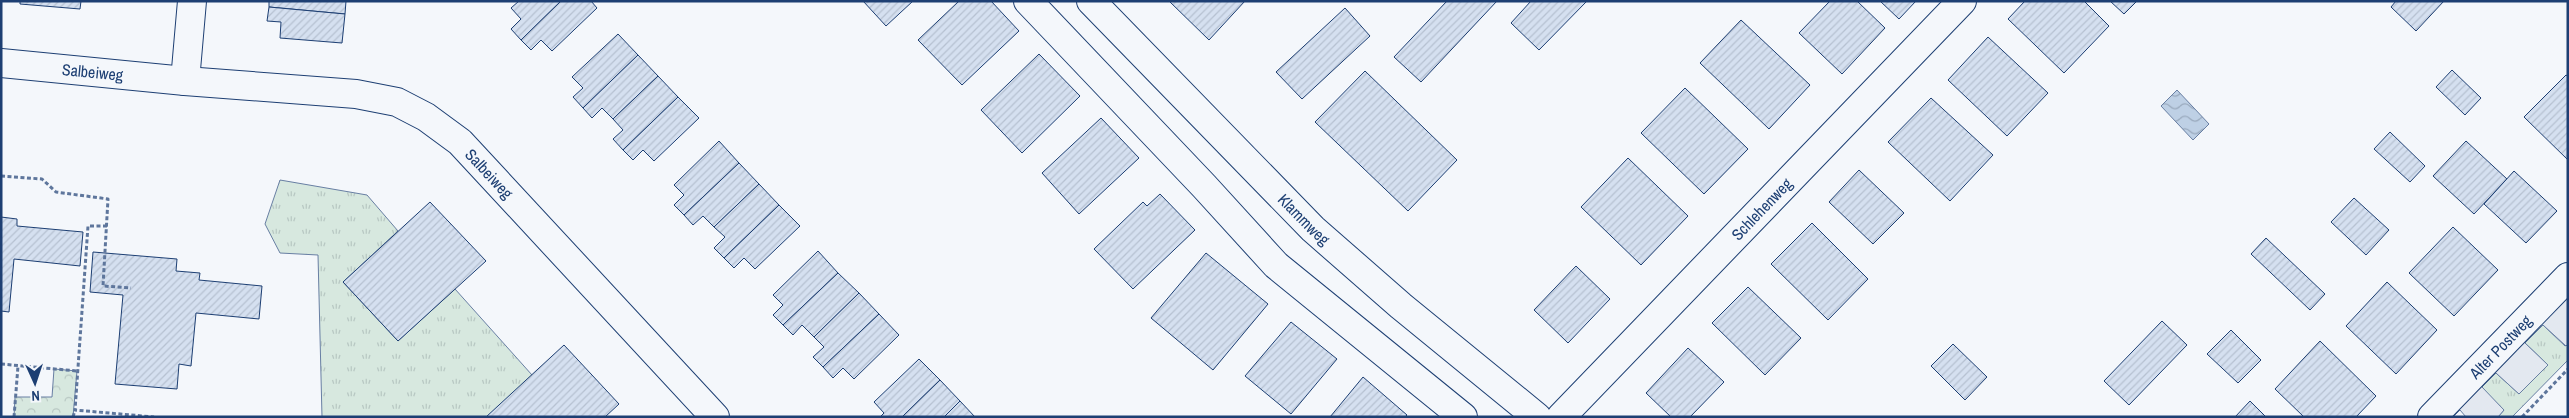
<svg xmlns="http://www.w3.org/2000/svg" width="2569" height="418" font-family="'Archivo Narrow',sans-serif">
	<defs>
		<pattern id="grass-tufts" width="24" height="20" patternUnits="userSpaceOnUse" patternTransform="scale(1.25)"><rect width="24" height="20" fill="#d7e8df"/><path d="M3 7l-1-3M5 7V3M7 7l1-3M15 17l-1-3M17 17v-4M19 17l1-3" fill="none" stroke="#b8c8c3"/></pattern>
		<pattern id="park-crowns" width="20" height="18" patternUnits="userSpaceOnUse" patternTransform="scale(1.25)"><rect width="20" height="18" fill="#d7e8df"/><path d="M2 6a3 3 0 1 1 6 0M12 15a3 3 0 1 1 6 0" fill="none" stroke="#b8c8c3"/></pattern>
		<pattern id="water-waves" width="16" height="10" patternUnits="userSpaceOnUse" patternTransform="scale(1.25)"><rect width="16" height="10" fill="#bed0e5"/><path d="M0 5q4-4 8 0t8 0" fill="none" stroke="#9aaabe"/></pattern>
		<pattern id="building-hatch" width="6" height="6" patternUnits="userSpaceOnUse" patternTransform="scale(1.25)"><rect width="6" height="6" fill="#d5e0f0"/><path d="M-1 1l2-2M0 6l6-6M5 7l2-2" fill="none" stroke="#b6c1d1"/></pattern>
	</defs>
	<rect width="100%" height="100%" fill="#f4f7fb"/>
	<g fill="url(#grass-tufts)" stroke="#687fa3">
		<path d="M 280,180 L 367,195 L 398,231 L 343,282 L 398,341 L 455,289 L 532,375 L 489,417 L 322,417 L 318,255 L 280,253 L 265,224 Z"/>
		<path d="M 2543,325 L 2565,346 L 2568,344 L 2568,360 L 2512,417 L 2498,417 L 2504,410 L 2481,388 L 2496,373 L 2519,394 L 2548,365 L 2525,343 Z"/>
	</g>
	<path fill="url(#park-crowns)" stroke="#687fa3" d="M 54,369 L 77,371 L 73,417 L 14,417 L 15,397 L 52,397 Z"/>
	<path fill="#e3e8f0" stroke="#687fa3" d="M 2568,277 L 2568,344 L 2566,346 L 2543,325 L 2525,343 L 2548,365 L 2519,394 L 2496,373 L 2482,387 L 2504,410 L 2498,417 L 2466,417 L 2460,410 L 2453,417 L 2432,417 Z"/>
	<path fill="url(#water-waves)" stroke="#687fa3" d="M 2177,90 L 2209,124 L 2193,140 L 2161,106 Z"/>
	<g fill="url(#building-hatch)" stroke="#1d3f73">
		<path d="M 20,1 L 81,1 L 80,9 L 20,4 Z"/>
		<path d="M 269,1 L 346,1 L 345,14 L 269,7 Z"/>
		<path d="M 519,1 L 561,1 L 521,40 L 511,29 L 521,19 L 511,8 Z"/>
		<path d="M 561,1 L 591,1 L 597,8 L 552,51 L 541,40 L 531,50 L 521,40 Z"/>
		<path d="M 863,1 L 913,1 L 886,26 Z"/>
		<path d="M 959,1 L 991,1 L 1019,31 L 962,85 L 918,40 Z"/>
		<path d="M 1169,1 L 1245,1 L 1209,40 Z"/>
		<path d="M 1447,1 L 1497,1 L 1421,82 L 1394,57 Z"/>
		<path d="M 1531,1 L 1587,1 L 1539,50 L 1511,23 Z"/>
		<path d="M 1830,1 L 1857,1 L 1885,28 L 1842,74 L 1799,33 Z"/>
		<path d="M 1880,1 L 1916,1 L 1899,19 Z"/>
		<path d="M 2025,1 L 2084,1 L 2109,26 L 2064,73 L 2008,19 Z"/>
		<path d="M 2110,1 L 2137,1 L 2124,14 Z"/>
		<path d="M 2396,1 L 2444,1 L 2416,31 L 2391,7 Z"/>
		<path d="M 269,7 L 345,14 L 342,43 L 280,38 L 281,22 L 267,21 Z"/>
		<path d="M 1345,8 L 1370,36 L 1302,99 L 1276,72 Z"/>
		<path d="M 1741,20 L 1810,85 L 1769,129 L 1700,63 Z"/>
		<path d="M 618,34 L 638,55 L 583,108 L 573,97 L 583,88 L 572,77 Z"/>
		<path d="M 1988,37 L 2048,93 L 2007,136 L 1948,80 Z"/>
		<path d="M 1039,54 L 1080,96 L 1022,153 L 981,110 Z"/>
		<path d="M 638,55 L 658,76 L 613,119 L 602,108 L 592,118 L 583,108 Z"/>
		<path d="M 2452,70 L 2481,98 L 2465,115 L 2436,87 Z"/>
		<path d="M 1365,71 L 1457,160 L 1408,211 L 1315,122 Z"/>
		<path d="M 2566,75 L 2568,76 L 2568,160 L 2524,117 Z"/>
		<path d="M 658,76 L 678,97 L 623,150 L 613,139 L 623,130 L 613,119 Z"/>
		<path d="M 1685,88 L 1748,149 L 1704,194 L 1641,133 Z"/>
		<path d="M 678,97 L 699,118 L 654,161 L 643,150 L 633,160 L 623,150 Z"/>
		<path d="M 1931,98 L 1993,155 L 1950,201 L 1888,142 Z"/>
		<path d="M 1101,118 L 1139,158 L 1079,214 L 1042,173 Z"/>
		<path d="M 2390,132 L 2425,166 L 2410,182 L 2374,149 Z"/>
		<path d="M 719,141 L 739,163 L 684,215 L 674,205 L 684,195 L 674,185 Z"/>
		<path d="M 2466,141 L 2507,179 L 2474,214 L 2433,176 Z"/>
		<path d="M 1628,158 L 1688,216 L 1641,265 L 1581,207 Z"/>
		<path d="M 739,163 L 759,184 L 714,227 L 703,216 L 693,225 L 684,215 Z"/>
		<path d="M 1859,170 L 1904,213 L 1873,244 L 1829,202 Z"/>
		<path d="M 2514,171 L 2557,211 L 2526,243 L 2484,204 Z"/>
		<path d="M 759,184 L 779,205 L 724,258 L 714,248 L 725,237 L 714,227 Z"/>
		<path d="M 1160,194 L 1195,230 L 1133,289 L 1094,249 L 1143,202 L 1147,206 Z"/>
		<path d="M 2354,198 L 2389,230 L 2366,255 L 2331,222 Z"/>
		<path d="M 430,202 L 486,261 L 398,341 L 343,282 Z"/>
		<path d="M 779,205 L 800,226 L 755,269 L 744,258 L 734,268 L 724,258 Z"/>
		<path d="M 1,217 L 17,219 L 17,226 L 83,232 L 80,266 L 14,259 L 9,312 L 1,311 Z"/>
		<path d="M 1812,223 L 1868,279 L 1828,320 L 1771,264 Z"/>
		<path d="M 2453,227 L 2498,270 L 2454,316 L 2409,273 Z"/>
		<path d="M 2266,238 L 2325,294 L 2310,310 L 2251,254 Z"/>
		<path d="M 818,251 L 838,273 L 783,325 L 773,315 L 783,305 L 773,295 Z"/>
		<path d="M 93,252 L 177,259 L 176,271 L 200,273 L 199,280 L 262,286 L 259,319 L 196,313 L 191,366 L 179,364 L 177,389 L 115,384 L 123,295 L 90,292 Z"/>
		<path d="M 1206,253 L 1268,304 L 1213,370 L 1151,318 Z"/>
		<path d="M 1576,266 L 1610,299 L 1568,343 L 1534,310 Z"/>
		<path d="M 838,273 L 859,293 L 814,337 L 802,325 L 793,335 L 783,325 Z"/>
		<path d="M 2387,282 L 2437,330 L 2396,374 L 2346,326 Z"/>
		<path d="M 1748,287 L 1801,338 L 1765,375 L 1712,323 Z"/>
		<path d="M 859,293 L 879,314 L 823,367 L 813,357 L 824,347 L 814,337 Z"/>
		<path d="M 879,314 L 899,335 L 854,379 L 843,368 L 833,378 L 823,367 Z"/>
		<path d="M 2162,321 L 2187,345 L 2129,405 L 2104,381 Z"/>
		<path d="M 1291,322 L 1337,359 L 1291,414 L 1245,376 Z"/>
		<path d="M 2231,330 L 2261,360 L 2238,383 L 2207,354 Z"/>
		<path d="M 2320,341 L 2376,396 L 2356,417 L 2304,417 L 2275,389 Z"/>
		<path d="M 1953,344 L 1987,377 L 1965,400 L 1931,366 Z"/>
		<path d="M 564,345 L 619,404 L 605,417 L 486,417 Z"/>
		<path d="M 1688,348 L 1724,382 L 1690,417 L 1671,417 L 1646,393 Z"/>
		<path d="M 919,359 L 940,380 L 902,417 L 880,417 L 884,413 L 874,402 Z"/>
		<path d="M 1363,377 L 1407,415 L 1405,417 L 1330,417 Z"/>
		<path d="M 940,380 L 960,401 L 944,417 L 902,417 Z"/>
		<path d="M 960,401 L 975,417 L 944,417 Z"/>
		<path d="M 2250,401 L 2266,417 L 2235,417 Z"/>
	</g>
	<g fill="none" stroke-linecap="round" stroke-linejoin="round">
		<g stroke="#1d3f73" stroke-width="30">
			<g id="minor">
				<path d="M 1028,1 L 1204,186 L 1276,265 L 1463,417"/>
				<path id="s1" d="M 1,63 L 185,81 L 356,94 L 397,102 L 426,117 L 460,142 L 715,417"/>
				<path d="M 185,81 L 192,1"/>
				<path id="s2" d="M 1561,417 L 1962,1"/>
			</g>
		</g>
		<g stroke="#1d3f73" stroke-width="30">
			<g id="major">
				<path id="s3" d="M 1091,1 L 1313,229 L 1401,306 L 1537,417"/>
				<path id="s4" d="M 2432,417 L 2568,277"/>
			</g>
		</g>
		<g stroke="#5e769c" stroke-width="3" stroke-dasharray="4 2.5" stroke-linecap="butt">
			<path d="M 1,176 L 42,179 L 56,192 L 108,199 L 103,286 L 131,288"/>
			<path d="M 107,226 L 88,226 L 75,410 L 154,417"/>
			<path d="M 1,364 L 77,371"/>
			<path d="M 14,417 L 18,366"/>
			<path d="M 73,417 L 75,410"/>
			<path d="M 2522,417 L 2568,369"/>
		</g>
		<use href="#minor" stroke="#f4f7fb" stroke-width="28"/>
		<use href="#major" stroke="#f4f7fb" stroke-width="28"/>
	</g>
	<g text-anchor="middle" stroke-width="4" stroke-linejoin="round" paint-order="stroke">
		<g font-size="16" fill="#1d3f73" stroke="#f4f7fb">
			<text dy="6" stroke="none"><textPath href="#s1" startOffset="92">Salbeiweg</textPath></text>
			<text dy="6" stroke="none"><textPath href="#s1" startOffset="516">Salbeiweg</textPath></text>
			<text dy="6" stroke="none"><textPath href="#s2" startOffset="289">Schlehenweg</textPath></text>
			<text dy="6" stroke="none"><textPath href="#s3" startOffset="305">Klammweg</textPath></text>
			<text dy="6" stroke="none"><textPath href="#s4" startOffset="98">Alter Postweg</textPath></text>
		</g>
	</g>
	<rect width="2569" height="418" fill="none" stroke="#1d3f73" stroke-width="5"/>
	<g transform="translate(35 383) rotate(177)" stroke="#f4f7fb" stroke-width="4" paint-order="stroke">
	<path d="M0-4L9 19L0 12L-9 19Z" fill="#1d3f73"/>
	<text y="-8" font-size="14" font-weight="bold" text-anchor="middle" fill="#1d3f73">N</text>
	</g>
</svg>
